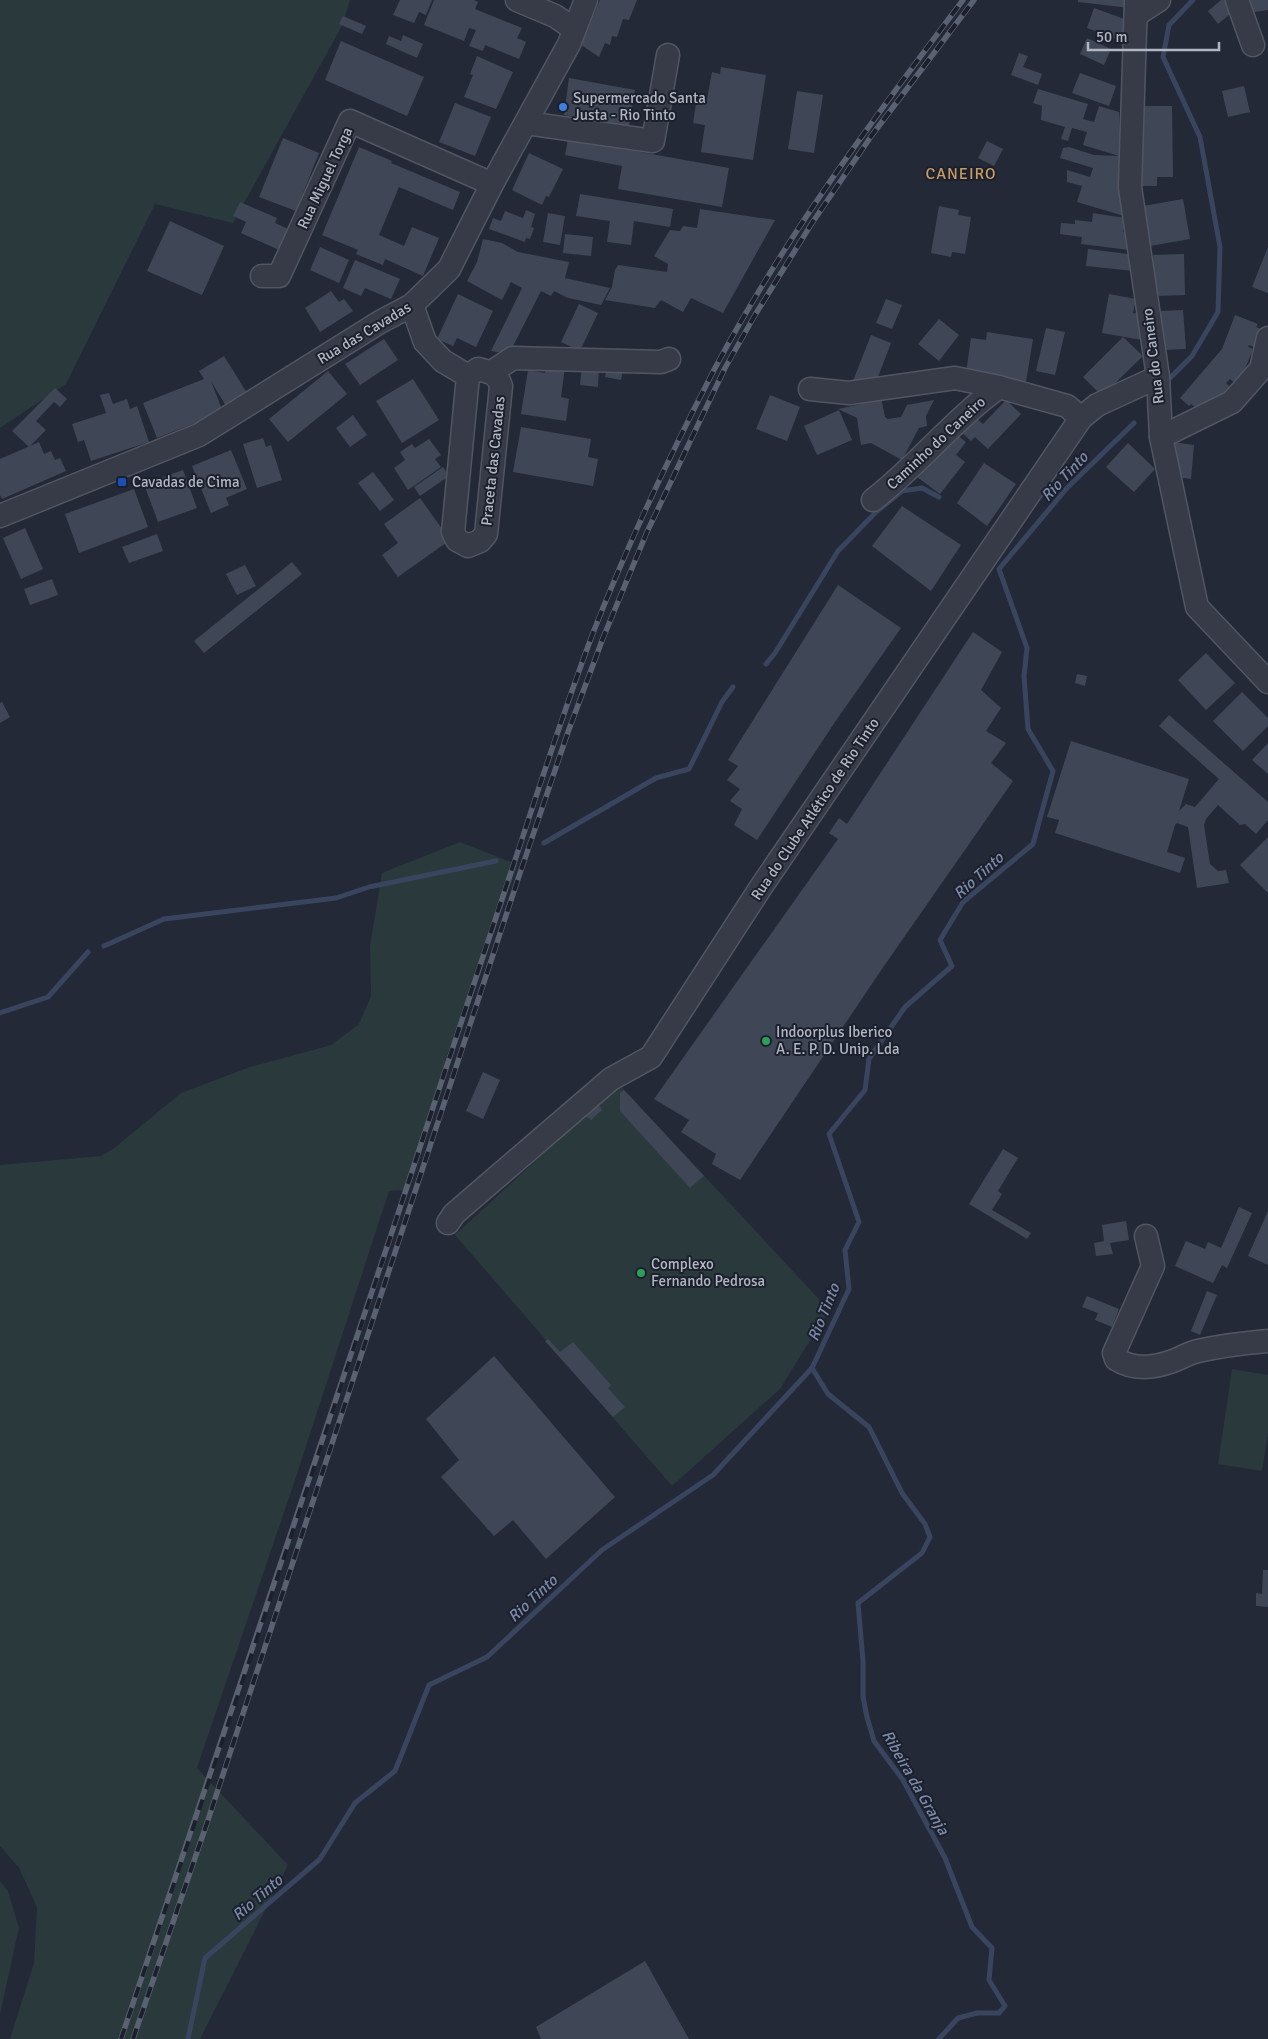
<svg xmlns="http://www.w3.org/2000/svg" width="1268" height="2039" font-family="Signika,sans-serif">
	<rect width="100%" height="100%" fill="#232937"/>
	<g fill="#29393c">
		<path d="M 0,0 L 350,0 L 342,26 L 233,223 L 155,204 L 66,384 L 0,428 Z"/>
		<path d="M 460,842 L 518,865 L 445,1060 L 446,1065 L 409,1190 L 389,1191 L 295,1480 L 197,1768 L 288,1865 L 200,2039 L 10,2039 L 34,1963 L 37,1907 L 19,1868 L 0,1846 L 0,1165 L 101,1156 L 113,1149 L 181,1093 L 250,1067 L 331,1045 L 359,1024 L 371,996 L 370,946 L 382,873 Z"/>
		<path d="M 619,1084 L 829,1310 L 780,1389 L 672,1486 L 455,1235 Z"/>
		<path d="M 1232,1369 L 1268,1375 L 1268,1433 L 1262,1471 L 1218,1464 Z"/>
		<path d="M 0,1881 L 8,1891 L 19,1928 L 0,2014 Z"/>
	</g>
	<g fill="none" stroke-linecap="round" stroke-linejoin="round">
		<g stroke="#39455f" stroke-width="5">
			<path d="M 1167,381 L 1192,356 L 1218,312 L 1220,247 L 1200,137 L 1163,57 L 1169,25 L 1193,0"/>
			<path d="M 766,664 L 775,653 L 838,551 L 876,512 L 902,491 L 922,488 L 939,497"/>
			<path d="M 544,843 L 656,778 L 689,769 L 722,702 L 733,687"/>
			<path d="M 104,946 L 164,919 L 336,898 L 369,887 L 496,861"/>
			<path d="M 0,1013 L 48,997 L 88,952"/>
			<path d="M 812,1368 L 828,1394 L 869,1427 L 902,1493 L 925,1524 L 930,1537 L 922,1553 L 858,1603 L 863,1661 L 863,1697 L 867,1717 L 874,1741 L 903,1780 L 945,1858 L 972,1927 L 992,1948 L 989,1980 L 1005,2006 L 999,2013 L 977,2013 L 958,2018 L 939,2039"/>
			<path d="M 188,2039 L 205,1958 L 320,1859 L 355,1803 L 395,1771 L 429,1685 L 487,1657 L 602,1550 L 713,1475 L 812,1368 L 849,1289 L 845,1250 L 859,1222 L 829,1134 L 865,1090 L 869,1059 L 905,1007 L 952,966 L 940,940 L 963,902 L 1033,844 L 1053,771 L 1028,729 L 1024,676 L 1027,648 L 999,569 L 1067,488 L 1134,423"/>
		</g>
	</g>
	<g fill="#3f4756">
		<path d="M 400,0 L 432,0 L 426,15 L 419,12 L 414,23 L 393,15 Z"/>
		<path d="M 434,0 L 474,0 L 478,2 L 475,9 L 522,28 L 517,38 L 526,42 L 519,59 L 485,45 L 483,51 L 469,46 L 476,30 L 469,28 L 464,41 L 424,25 Z"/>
		<path d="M 600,0 L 637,0 L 629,20 L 623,19 L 617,37 L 612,36 L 610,45 L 605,43 L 599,57 L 581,45 Z"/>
		<path d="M 1078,0 L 1130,0 L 1130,8 L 1078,2 Z"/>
		<path d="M 1221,0 L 1235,0 L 1240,6 L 1218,24 L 1208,11 Z"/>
		<path d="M 1247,0 L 1268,0 L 1268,10 L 1249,13 Z"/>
		<path d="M 1094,8 L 1130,21 L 1122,41 L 1087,28 Z"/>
		<path d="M 343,16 L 366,26 L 362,34 L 339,24 Z"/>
		<path d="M 403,35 L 423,44 L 417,58 L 386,44 L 389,36 L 401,41 Z"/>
		<path d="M 1087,38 L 1111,49 L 1104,65 L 1080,54 Z"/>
		<path d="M 341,41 L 424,77 L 407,116 L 325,80 Z"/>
		<path d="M 1019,53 L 1028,56 L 1023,67 L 1042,74 L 1038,85 L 1011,75 Z"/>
		<path d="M 477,56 L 513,72 L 496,109 L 464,97 L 473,75 L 470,74 Z"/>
		<path d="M 721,67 L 766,75 L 753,160 L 701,152 L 705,125 L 693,123 L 697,97 L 707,99 L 712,72 L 720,74 Z"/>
		<path d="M 1080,73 L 1116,86 L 1109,106 L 1072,93 Z"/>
		<path d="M 569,78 L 635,90 L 629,126 L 564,115 Z"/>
		<path d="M 1244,86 L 1250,112 L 1228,117 L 1222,91 Z"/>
		<path d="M 1038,89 L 1088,104 L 1083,119 L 1094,122 L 1099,106 L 1119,112 L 1124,216 L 1077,202 L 1082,186 L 1067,182 L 1067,170 L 1090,177 L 1093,168 L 1060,158 L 1063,148 L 1069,147 L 1094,155 L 1119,156 L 1083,145 L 1087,132 L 1072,128 L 1068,141 L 1061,139 L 1065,127 L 1041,120 L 1042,106 L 1033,103 Z"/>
		<path d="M 797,91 L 823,95 L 814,153 L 788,149 Z"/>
		<path d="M 455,103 L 491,117 L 475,156 L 439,142 Z"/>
		<path d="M 1140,106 L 1172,106 L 1173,177 L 1157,177 L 1157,186 L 1141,186 Z"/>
		<path d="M 283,138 L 319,153 L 296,211 L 259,197 Z"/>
		<path d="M 568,139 L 729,168 L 722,207 L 618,189 L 622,166 L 565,155 Z"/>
		<path d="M 987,141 L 1003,149 L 994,166 L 978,158 Z"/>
		<path d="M 359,147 L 392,161 L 391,163 L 460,192 L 453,210 L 399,187 L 379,235 L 404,246 L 412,227 L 439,238 L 423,276 L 385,259 L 383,265 L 356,254 L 358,250 L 322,235 Z"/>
		<path d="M 529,153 L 563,169 L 549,197 L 546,196 L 542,205 L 512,190 Z"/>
		<path d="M 580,194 L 673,209 L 670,227 L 634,221 L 631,245 L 607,242 L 610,221 L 576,216 Z"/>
		<path d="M 1183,199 L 1190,239 L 1150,246 L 1143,206 Z"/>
		<path d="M 240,202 L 277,218 L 275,223 L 288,229 L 279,250 L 241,233 L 246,222 L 233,216 Z"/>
		<path d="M 939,206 L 959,210 L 958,215 L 971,217 L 965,254 L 952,252 L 951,257 L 931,253 Z"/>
		<path d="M 700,209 L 775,220 L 723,313 L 691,298 L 683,312 L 661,300 L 655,308 L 605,300 L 612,287 L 615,270 L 618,265 L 667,272 L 668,264 L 654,256 L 670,230 L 680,231 L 683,226 L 697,228 Z"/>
		<path d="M 526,210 L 535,214 L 531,227 L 534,228 L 530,239 L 526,238 L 525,242 L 489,229 L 493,218 L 501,221 L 505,211 L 523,218 Z"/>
		<path d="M 548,213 L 565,216 L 560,245 L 543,242 Z"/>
		<path d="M 1093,213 L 1125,218 L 1123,232 L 1131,233 L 1129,250 L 1081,244 L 1082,237 L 1060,234 L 1061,223 L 1075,224 L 1075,220 L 1092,222 Z"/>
		<path d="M 170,221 L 224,246 L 202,295 L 147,271 Z"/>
		<path d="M 565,234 L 593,237 L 591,256 L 563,253 Z"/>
		<path d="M 483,239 L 502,243 L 518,252 L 569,262 L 565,278 L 610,288 L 601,305 L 568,298 L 554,291 L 551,296 L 541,291 L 509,354 L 491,351 L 522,288 L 511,282 L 502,300 L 467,281 L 477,262 Z"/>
		<path d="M 320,247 L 349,260 L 339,283 L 310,270 Z"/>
		<path d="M 1268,247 L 1268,293 L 1252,287 Z"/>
		<path d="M 1088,249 L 1136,255 L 1134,271 L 1086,266 Z"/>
		<path d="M 1184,254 L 1185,295 L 1154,296 L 1153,255 Z"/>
		<path d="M 355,260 L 400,279 L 391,299 L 365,288 L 361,296 L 343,288 Z"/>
		<path d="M 331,291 L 339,302 L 344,299 L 353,311 L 320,332 L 305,308 Z"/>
		<path d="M 458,294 L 493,311 L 476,347 L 457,338 L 453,346 L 437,339 Z"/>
		<path d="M 1109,294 L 1136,299 L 1133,313 L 1146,315 L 1142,340 L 1102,333 Z"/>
		<path d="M 886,299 L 902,305 L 892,329 L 876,323 Z"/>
		<path d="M 579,304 L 598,313 L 580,351 L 561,342 Z"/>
		<path d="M 1183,310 L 1186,349 L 1162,350 L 1160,311 Z"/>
		<path d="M 1235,315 L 1258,324 L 1256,327 L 1261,329 L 1254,347 L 1249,345 L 1248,347 L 1253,349 L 1245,369 L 1234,382 L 1230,379 L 1226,383 L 1230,387 L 1219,400 L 1204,407 L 1200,404 L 1196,408 L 1191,404 L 1189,406 L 1180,398 L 1222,349 Z"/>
		<path d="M 939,319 L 959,335 L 939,361 L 918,344 Z"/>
		<path d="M 1046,328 L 1065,332 L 1055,375 L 1036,371 Z"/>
		<path d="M 987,332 L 1033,339 L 1026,382 L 966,373 L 971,338 L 986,340 Z"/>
		<path d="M 871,335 L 891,343 L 878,377 L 887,381 L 853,381 Z"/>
		<path d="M 1123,337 L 1143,356 L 1102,396 L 1083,377 Z"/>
		<path d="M 384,339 L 398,360 L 360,385 L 345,364 Z"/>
		<path d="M 224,356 L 247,393 L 226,406 L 211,381 L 223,412 L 157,438 L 143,403 L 204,379 L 199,371 Z"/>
		<path d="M 547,364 L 565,367 L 561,397 L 569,399 L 566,421 L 521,414 L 528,370 L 545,373 Z"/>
		<path d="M 582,366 L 599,368 L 598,387 L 580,385 Z"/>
		<path d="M 607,367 L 623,370 L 621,380 L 605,377 Z"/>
		<path d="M 328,371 L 347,394 L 288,442 L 269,419 Z"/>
		<path d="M 413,379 L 439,420 L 402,443 L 376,401 Z"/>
		<path d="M 55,388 L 67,399 L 60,407 L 54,402 L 36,421 L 46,430 L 29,447 L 12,431 Z"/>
		<path d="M 109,393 L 113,404 L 127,399 L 130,409 L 137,406 L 149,442 L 91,461 L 84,440 L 78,442 L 72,424 L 106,413 L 100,395 Z"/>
		<path d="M 770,395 L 800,407 L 787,441 L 756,429 Z"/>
		<path d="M 881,397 L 885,417 L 888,419 L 901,417 L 907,405 L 934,400 L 926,416 L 927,426 L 919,428 L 902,460 L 871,443 L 861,445 L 857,418 L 838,409 L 861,404 L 863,400 Z"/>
		<path d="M 1006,400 L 1021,414 L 988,449 L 975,437 L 971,441 L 960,431 L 974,416 L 983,424 Z"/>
		<path d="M 839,410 L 852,440 L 817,455 L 804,426 Z"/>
		<path d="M 353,415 L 367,435 L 350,447 L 336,428 Z"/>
		<path d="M 521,427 L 591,439 L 588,457 L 598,459 L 593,486 L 513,472 Z"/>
		<path d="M 952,431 L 966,442 L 956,455 L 965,462 L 940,494 L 917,477 Z"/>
		<path d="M 263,438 L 266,447 L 271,445 L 282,480 L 257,488 L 243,444 Z"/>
		<path d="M 429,439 L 441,455 L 435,459 L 441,467 L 408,490 L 394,468 L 405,460 L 400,452 L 412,444 L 415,448 Z"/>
		<path d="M 39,442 L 44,454 L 51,451 L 55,460 L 60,458 L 66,471 L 2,499 L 0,495 L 0,459 Z"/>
		<path d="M 1173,442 L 1194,445 L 1191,479 L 1170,476 Z"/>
		<path d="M 1128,443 L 1155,469 L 1134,492 L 1106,467 Z"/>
		<path d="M 231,450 L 247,489 L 226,498 L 229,505 L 211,513 L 192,466 Z"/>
		<path d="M 984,463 L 1016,484 L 987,526 L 957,503 Z"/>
		<path d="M 443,467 L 449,476 L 420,496 L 414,487 Z"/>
		<path d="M 183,470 L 197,508 L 158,522 L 144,484 Z"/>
		<path d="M 373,472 L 394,500 L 380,511 L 358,483 Z"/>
		<path d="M 134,489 L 148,527 L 79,553 L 65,514 Z"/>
		<path d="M 420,498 L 450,540 L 398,577 L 382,555 L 398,543 L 384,524 Z"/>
		<path d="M 902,506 L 961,545 L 931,591 L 872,546 Z"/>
		<path d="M 25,528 L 43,569 L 21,579 L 3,538 Z"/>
		<path d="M 157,534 L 163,551 L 129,563 L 122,547 Z"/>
		<path d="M 292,562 L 302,574 L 204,653 L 194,641 Z"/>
		<path d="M 245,565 L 256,586 L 237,595 L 226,574 Z"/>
		<path d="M 52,579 L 58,595 L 30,605 L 24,589 Z"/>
		<path d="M 838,585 L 901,628 L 837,719 L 757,840 L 734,825 L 742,809 L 730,801 L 740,789 L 727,780 L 738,766 L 728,760 Z"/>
		<path d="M 973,632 L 1002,652 L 981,690 L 1001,708 L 986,731 L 1006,743 L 991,763 L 1013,781 L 884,966 L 740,1180 L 712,1164 L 716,1154 L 681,1132 L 689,1120 L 654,1099 L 838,839 L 829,833 L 839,818 L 847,824 Z"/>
		<path d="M 1206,653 L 1235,683 L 1206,710 L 1178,680 Z"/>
		<path d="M 1077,674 L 1087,676 L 1085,686 L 1075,683 Z"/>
		<path d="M 1242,692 L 1268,718 L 1268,726 L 1243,751 L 1213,721 Z"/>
		<path d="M 2,702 L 10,717 L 0,723 L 0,703 Z"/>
		<path d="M 1169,715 L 1268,802 L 1268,820 L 1256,834 L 1245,824 L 1240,825 L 1218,805 L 1206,819 L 1204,825 L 1210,864 L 1218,871 L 1226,870 L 1229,883 L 1197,888 L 1188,827 L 1177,823 L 1175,825 L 1167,852 L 1185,858 L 1180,873 L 1055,833 L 1059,820 L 1047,817 L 1071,741 L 1189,779 L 1179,811 L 1186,804 L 1195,807 L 1219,779 L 1159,726 Z"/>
		<path d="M 1268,743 L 1268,774 L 1252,760 Z"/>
		<path d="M 1268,837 L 1268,893 L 1240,865 Z"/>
		<path d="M 483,1072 L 500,1080 L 483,1119 L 466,1111 Z"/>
		<path d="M 624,1090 L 704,1176 L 690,1188 L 620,1111 L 620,1093 Z"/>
		<path d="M 598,1103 L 602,1110 L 591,1120 L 585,1115 Z"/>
		<path d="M 1003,1149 L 1018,1158 L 998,1191 L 1002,1194 L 992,1210 L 1031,1233 L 1027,1239 L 969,1204 Z"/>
		<path d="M 1239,1207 L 1252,1213 L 1227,1268 L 1222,1265 L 1213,1283 L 1175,1266 L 1186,1241 L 1205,1249 L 1208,1242 L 1221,1248 Z"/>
		<path d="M 1268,1211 L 1268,1265 L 1248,1256 Z"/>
		<path d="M 1126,1221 L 1129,1240 L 1110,1243 L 1113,1254 L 1096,1256 L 1094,1243 L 1104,1241 L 1102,1225 Z"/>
		<path d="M 1207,1291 L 1217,1295 L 1200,1335 L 1191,1331 Z"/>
		<path d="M 1087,1296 L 1119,1309 L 1112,1327 L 1095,1320 L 1098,1313 L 1082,1307 Z"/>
		<path d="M 548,1339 L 560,1352 L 573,1342 L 611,1385 L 608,1388 L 625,1407 L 613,1417 L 545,1341 Z"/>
		<path d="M 494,1356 L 615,1497 L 546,1559 L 513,1520 L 494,1536 L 441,1477 L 459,1460 L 426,1419 Z"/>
		<path d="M 1263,1570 L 1268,1570 L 1268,1607 L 1256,1606 L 1256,1593 L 1262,1594 Z"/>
		<path d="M 645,1961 L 689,2039 L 541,2039 L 536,2027 Z"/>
	</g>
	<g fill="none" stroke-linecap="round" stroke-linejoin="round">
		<g stroke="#515662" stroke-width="25">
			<g id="minor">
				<path d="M 517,0 L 555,16 L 574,29"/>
				<path d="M 1136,0 L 1130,187 L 1158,377 L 1161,437 L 1197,607 L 1268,682"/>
				<path d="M 1237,0 L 1253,45"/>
				<path d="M 1136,15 L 1159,0"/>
				<path d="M 526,123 L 653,141 L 668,55"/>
				<path d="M 262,276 L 279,276 L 350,121 L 492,184"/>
				<path d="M 412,305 L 425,342 L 443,361 L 468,376 L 453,532 L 457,540 L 468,546 L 480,541 L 486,534 L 501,386 C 497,373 490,372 478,369 L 468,376"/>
				<path d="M 492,372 L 513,358 L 661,362 L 669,359"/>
				<path d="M 810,389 L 849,393 L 955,378 L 999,387 L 1067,406 L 1081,418"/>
				<path d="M 1161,437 L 1232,402 L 1261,369 L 1268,338"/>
				<path d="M 873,500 C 918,465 953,420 999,387"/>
				<path d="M 0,516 L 199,435 L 380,322 L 412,305 L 449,269 L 492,184 L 569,44 L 586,0"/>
				<path d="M 448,1223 L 454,1214 L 611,1079 L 651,1057 L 761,887 L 1081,418 L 1097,405 L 1158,377"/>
				<path d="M 1146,1236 L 1153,1266 L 1114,1353 L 1116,1359 C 1133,1370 1154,1368 1173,1361 C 1181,1358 1189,1353 1198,1351 C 1221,1346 1244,1343 1268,1341"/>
			</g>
		</g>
		<use href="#minor" stroke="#363b47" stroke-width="22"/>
		<g stroke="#5a6170" stroke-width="5.5">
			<g id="rail">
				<path d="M 121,2039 C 215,1765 307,1490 398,1214 C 440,1087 481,960 524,833 C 546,766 568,699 593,633 C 628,543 670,455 714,370 C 784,238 873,119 963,0"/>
				<path d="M 133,2039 L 207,1823 L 518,879 L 568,732 L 603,638 L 647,532 L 725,368 L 755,315 L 812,223 L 872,135 L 974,0"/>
			</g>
		</g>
		<use href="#rail" stroke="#1b202c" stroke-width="4" stroke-dasharray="11" stroke-linecap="butt"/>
	</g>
	<circle fill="#3f7fe0" stroke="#1b202c" stroke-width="2" cx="563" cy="107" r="5"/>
	<rect fill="#1a4fb4" stroke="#1b202c" stroke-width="2" x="117" y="477" width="10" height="10" rx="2.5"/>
	<g fill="#2e9e5b" stroke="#1b202c" stroke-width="2">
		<circle cx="766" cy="1041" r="5"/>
		<circle cx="641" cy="1273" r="5"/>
	</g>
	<g text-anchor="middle" stroke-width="4" stroke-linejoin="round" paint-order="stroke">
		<g font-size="15" fill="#b1b6c3" stroke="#1b202c" text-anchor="start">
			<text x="573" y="103">Supermercado Santa<tspan x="573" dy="17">Justa - Rio Tinto</tspan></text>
			<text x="132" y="487">Cavadas de Cima</text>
			<text x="776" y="1037">Indoorplus Iberico<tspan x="776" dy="17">A. E. P. D. Unip. Lda</tspan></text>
			<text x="651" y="1269">Complexo<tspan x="651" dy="17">Fernando Pedrosa</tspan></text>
		</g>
		<g font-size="15" fill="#b1b6c3" stroke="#1b202c">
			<text transform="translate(325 178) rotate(-65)" y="5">Rua Miguel Torga</text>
			<text transform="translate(364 333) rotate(-31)" y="5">Rua das Cavadas</text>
			<text transform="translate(1153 356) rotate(-97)" y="5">Rua do Caneiro</text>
			<text transform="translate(936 443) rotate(-43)" y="5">Caminho do Caneiro</text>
			<text transform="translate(493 461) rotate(-84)" y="5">Praceta das Cavadas</text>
			<text transform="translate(815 809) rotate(-56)" y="5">Rua do Clube Atlético de Rio Tinto</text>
		</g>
		<g font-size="16" letter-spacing="1" fill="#c99c66" stroke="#1b202c">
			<text x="961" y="179">CANEIRO</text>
		</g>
		<g font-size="16" font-style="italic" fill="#7c8aaa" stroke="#1b202c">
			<text transform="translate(1064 476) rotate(-47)" y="6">Rio Tinto</text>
			<text transform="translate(978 875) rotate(-42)" y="6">Rio Tinto</text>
			<text transform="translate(823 1312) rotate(-68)" y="6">Rio Tinto</text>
			<text transform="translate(532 1598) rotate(-43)" y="6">Rio Tinto</text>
			<text transform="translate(916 1782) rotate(60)" y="6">Ribeira da Granja</text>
			<text transform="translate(257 1897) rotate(-41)" y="6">Rio Tinto</text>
		</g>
	</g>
	<path d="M1088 42v8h131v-8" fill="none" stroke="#b1b6c3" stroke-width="2.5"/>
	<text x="1096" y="42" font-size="15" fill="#b1b6c3" stroke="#1b202c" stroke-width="4" paint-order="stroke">50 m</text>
</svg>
